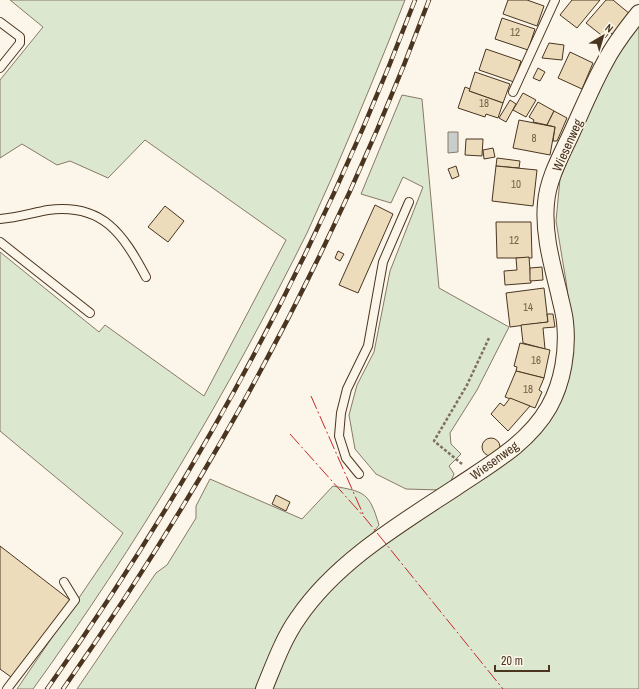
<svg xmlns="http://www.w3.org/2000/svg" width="639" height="689" font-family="'Archivo Narrow',sans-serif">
	<rect width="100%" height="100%" fill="#fbf6e9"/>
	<g fill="#dce7d0" stroke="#887966">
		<path d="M 10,0 L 405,0 C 382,59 358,117 333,175 C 324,194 316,214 307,233 C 228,392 137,545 33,689 L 17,689 L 123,533 L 0,431 L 0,252 L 99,332 L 105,325 L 204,396 L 286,240 L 145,140 L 108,178 L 70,161 L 57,165 L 22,144 L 0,158 L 0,80 L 43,27 Z"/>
		<path d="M 639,25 L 639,689 L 269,689 L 294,637 L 328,589 L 363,560 L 519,453 L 549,420 L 573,334 L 566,281 L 556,221 L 560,179 L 584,121 L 620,50 Z"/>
		<path d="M 402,95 L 422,99 L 439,288 L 509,327 L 477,390 L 450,433 L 451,444 L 461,454 L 449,466 L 454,474 L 451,481 L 442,490 L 406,489 L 376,474 L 355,449 L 349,415 L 357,385 L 374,352 L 390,271 L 423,187 L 403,177 L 391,203 L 361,194 Z"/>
		<path d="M 210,479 L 302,519 L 333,486 C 365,492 369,492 379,525 L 366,542 L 339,562 L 258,689 L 77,689 L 156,573 L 167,565 L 196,518 L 196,506 Z"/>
	</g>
	<path fill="#c9cecd" stroke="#887966" d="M 448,132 L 458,132 L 458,152 L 448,153 Z"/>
	<g fill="#ecdcbc" stroke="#4a3520">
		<path d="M 508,0 L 527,0 L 544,6 L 537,26 L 503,14 Z"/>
		<path d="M 572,0 L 600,0 L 577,28 L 560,15 Z"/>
		<path d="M 606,0 L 613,0 L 630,14 L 613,35 L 610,32 L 605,38 L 586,23 Z"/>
		<path d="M 502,18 L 535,29 L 528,50 L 495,39 Z"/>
		<path d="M 549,43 L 564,45 L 562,60 L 542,58 Z"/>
		<path d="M 486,49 L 521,61 L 514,82 L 479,70 Z"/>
		<path d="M 570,52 L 593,63 L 582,89 L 558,78 Z"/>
		<path d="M 538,68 L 545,72 L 540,81 L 533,78 Z"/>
		<path d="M 475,72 L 510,84 L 503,103 L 469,91 Z"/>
		<path d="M 465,87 L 470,89 L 469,91 L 503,103 L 498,118 L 486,114 L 485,117 L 458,108 Z"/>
		<path d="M 523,93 L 536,100 L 526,117 L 513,110 Z"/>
		<path d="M 510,100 L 516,104 L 506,122 L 499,118 Z"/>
		<path d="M 538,102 L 554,111 L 547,125 L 533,122 L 534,120 L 529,117 Z"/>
		<path d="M 554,111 L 567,118 L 557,141 L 553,141 L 555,127 L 547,125 Z"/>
		<path d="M 519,120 L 555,127 L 550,155 L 513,148 Z"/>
		<path d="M 466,139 L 483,139 L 482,156 L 465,155 Z"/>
		<path d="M 493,148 L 495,157 L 484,159 L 483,150 Z"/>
		<path d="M 497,158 L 520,161 L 519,168 L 496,166 Z"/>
		<path d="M 456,166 L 459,176 L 452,179 L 448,169 Z"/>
		<path d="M 496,166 L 537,170 L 533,206 L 492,201 Z"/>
		<path d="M 375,205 L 393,214 L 358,293 L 339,285 Z"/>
		<path d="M 165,206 L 184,221 L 168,242 L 148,227 Z"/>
		<path d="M 496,222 L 531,222 L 532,258 L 497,258 Z"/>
		<path d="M 338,251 L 344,254 L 340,261 L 335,258 Z"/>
		<path d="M 529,257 L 531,283 L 505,285 L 504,271 L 517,270 L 516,258 Z"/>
		<path d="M 542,267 L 543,280 L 530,281 L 530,268 Z"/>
		<path d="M 544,288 L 548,322 L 510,327 L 506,293 Z"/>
		<path d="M 547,314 L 553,314 L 555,327 L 543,328 L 545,349 L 523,343 L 521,325 L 548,322 Z"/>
		<path d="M 520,343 L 550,350 L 544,378 L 516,371 L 517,367 L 514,366 Z"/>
		<path d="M 516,371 L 544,378 L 539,390 L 542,392 L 535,408 L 505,397 Z"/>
		<path d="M 510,398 L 530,406 L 508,431 L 491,414 L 500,403 L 504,406 Z"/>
		<circle cx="491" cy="447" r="9"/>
		<path d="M 276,495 L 290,502 L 286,511 L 272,504 Z"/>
		<path d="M 0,546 L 70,600 L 11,677 L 0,669 Z"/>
	</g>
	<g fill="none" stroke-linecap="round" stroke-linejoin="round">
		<g stroke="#4a3520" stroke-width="10">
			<g id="lane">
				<path d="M 0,22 L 20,37 L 20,43 L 0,68"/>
				<path d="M 513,92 L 555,0"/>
				<path d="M 0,219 C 16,218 32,213 48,210 C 103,203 123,234 146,277"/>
				<path d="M 0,242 L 90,313"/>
				<path d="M 359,474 L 346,458 L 339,436 L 341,413 L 347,389 L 368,346 L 383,262 L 409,202"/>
				<path d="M 7,689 L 75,600 L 64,582"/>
			</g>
		</g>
		<g stroke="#4a3520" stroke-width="18">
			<path id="street" d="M 264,689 C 274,665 283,639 298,618 C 336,562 400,524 455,488 C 489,465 528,444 549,407 C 563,382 568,350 565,322 C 564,312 561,303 559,293 C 552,264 543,233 546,203 C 548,178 562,154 572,132 C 582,110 592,86 604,64 C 613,46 626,29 639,13"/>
		</g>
		<path stroke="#7f6f5c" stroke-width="2.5" stroke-dasharray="3 2" stroke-linecap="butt" d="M 462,464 L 434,441 L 467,385 L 489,338"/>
		<use href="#lane" stroke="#fbf6e9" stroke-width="8"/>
		<use href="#street" stroke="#fbf6e9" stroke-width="16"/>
		<g stroke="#4a3520" stroke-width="4.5">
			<g id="rail">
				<path d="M 47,689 C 200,474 321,247 415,0"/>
				<path d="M 63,689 C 213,476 338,245 429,0"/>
			</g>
		</g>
		<use href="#rail" stroke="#fbf6e9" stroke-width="3" stroke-dasharray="9" stroke-linecap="butt"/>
		<g stroke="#c62828" stroke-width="1" stroke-dasharray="14 3 2 3" stroke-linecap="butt">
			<path d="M 311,396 L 363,514"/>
			<path d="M 290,434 L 365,518 L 503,689"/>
		</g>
	</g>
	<g text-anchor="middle" stroke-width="3" stroke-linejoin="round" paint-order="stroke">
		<g font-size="11" fill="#725f47">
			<text x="515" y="36">12</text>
			<text x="484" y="107">18</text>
			<text x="534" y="142">8</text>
			<text x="516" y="188">10</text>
			<text x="514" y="244">12</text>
			<text x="528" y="311">14</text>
			<text x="536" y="364">16</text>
			<text x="528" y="393">18</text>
		</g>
		<g font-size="13" fill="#4a3520" stroke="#fbf6e9">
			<text transform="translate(567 145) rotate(-66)" y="5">Wiesenweg</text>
			<text transform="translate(494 460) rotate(-36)" y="5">Wiesenweg</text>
		</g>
	</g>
	<g transform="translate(603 36) rotate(38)" stroke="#fbf6e9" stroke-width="3" paint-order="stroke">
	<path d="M0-3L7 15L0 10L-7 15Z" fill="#4a3520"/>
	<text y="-6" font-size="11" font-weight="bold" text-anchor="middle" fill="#4a3520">N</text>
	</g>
	<path d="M495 665v6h54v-6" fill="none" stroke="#4a3520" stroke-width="2"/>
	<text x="501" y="665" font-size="12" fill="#4a3520" stroke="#fbf6e9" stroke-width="3" paint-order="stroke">20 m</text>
</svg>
